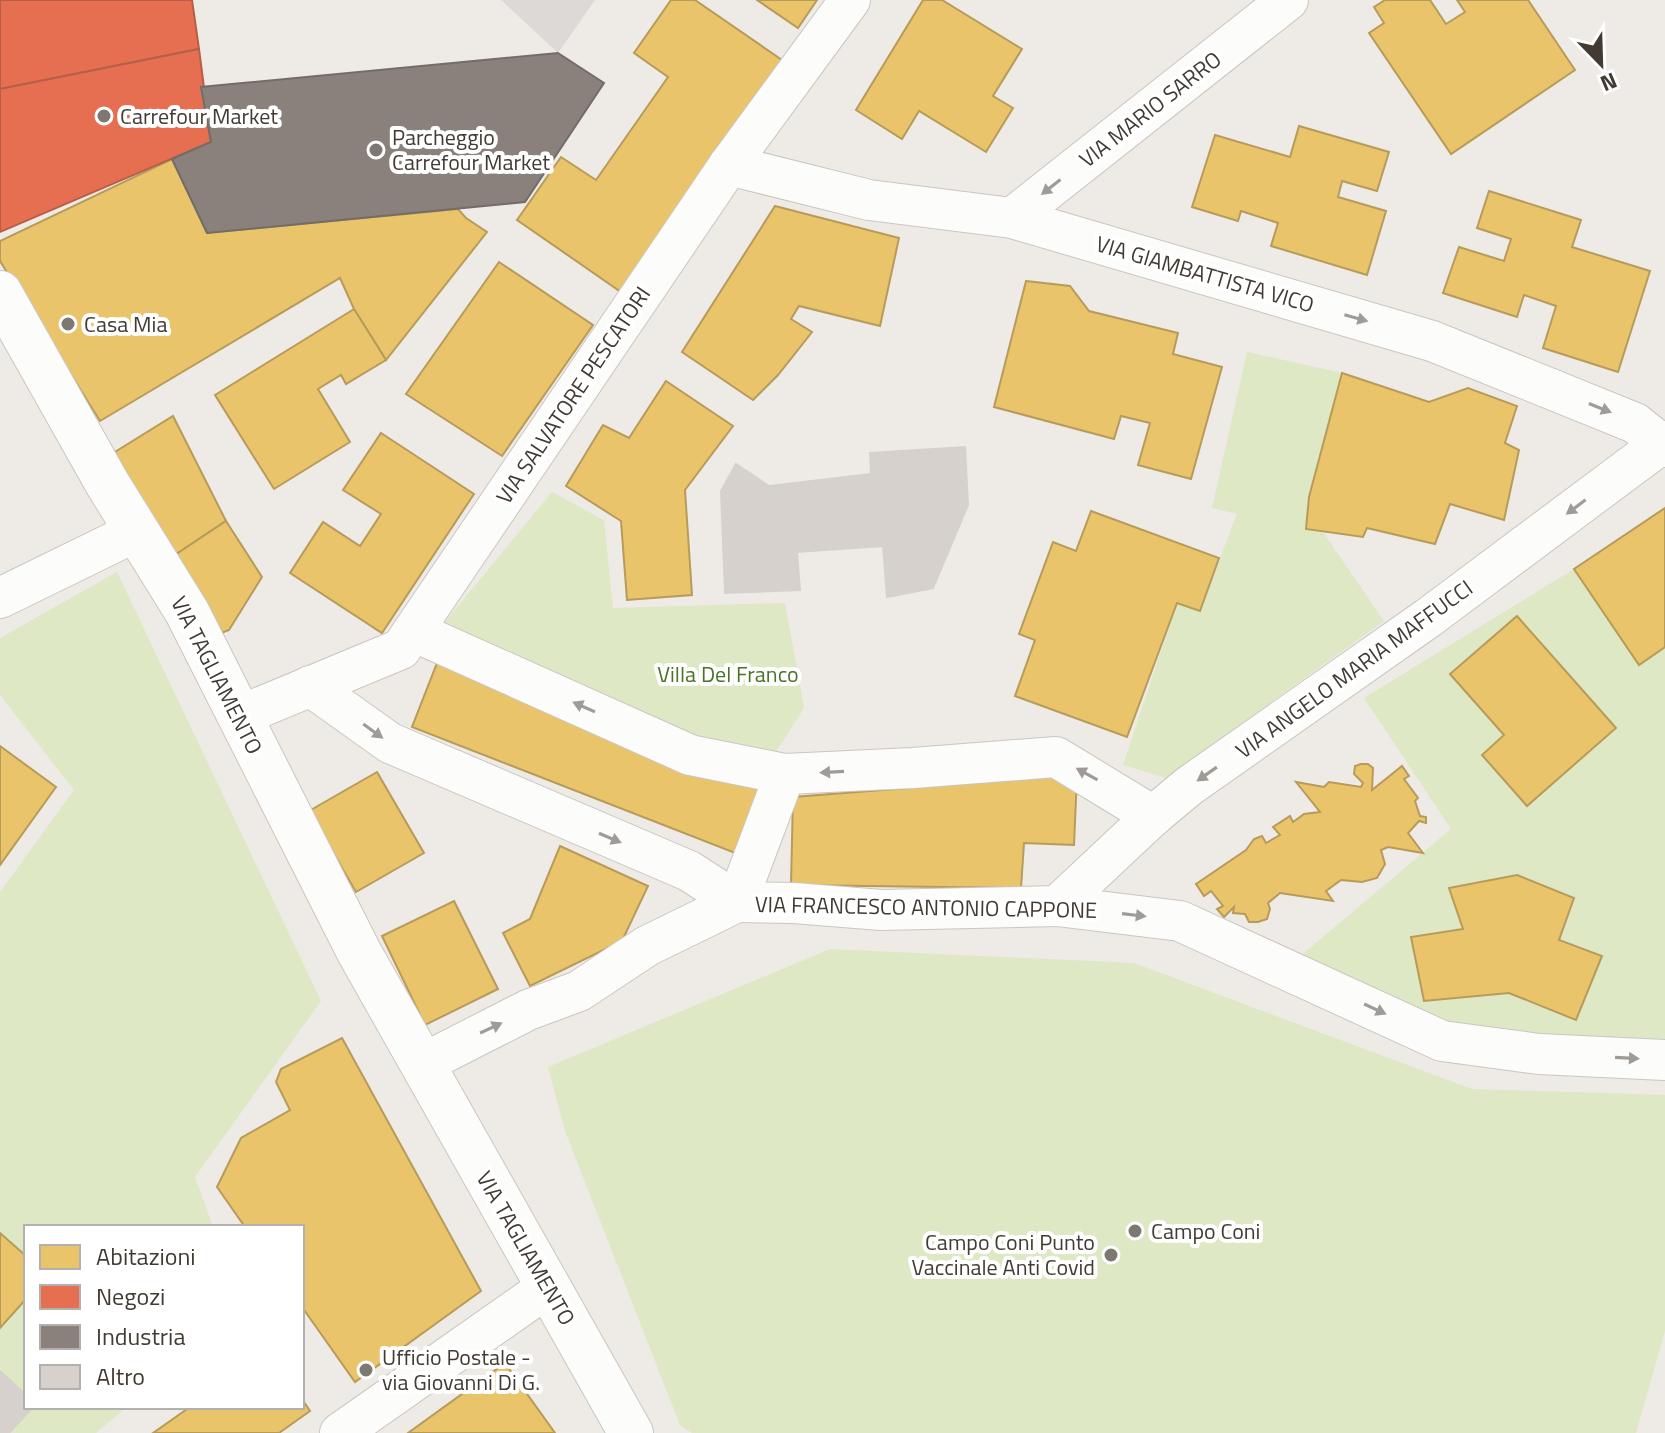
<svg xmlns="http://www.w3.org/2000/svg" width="1665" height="1433" font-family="'Titillium Web',sans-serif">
	<rect width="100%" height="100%" fill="#eeeae6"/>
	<g fill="#dee8c5">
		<path d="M 1247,352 L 1342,373 L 1306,529 L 1323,532 L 1384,621 L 1166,778 L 1123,765 L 1177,603 L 1200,610 L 1237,514 L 1212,508 Z"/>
		<path d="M 552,492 L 604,520 L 613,608 L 785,603 L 804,708 L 771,760 L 647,719 L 445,622 Z"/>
		<path d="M 1574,569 L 1639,664 L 1665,647 L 1665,1047 L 1441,1031 L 1298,958 L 1451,829 L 1364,698 Z"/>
		<path d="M 117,572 L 321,1001 L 195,1177 L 213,1227 L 26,1227 L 26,1407 L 127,1407 L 96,1433 L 0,1433 L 0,892 L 74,790 L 0,695 L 0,638 Z"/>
		<path d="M 830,949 L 1134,963 L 1472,1089 L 1665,1095 L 1665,1331 L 1636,1433 L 692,1433 L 680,1425 L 565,1131 L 548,1067 Z"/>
	</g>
	<path fill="#ddd9d6" d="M 501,0 L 595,0 L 558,53 Z"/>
	<g fill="#e9c46a" stroke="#b79b5a" stroke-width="2">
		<path d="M 671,0 L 695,0 L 782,60 L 621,292 L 517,220 L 561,157 L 596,180 L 668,77 L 634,53 Z"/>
		<path d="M 757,0 L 817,0 L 798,28 Z"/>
		<path d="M 923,0 L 942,0 L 1022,49 L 993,96 L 1013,108 L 986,152 L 919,111 L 902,139 L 856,110 Z"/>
		<path d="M 1385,0 L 1430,0 L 1446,24 L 1465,12 L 1457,0 L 1528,0 L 1575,70 L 1451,154 L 1369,33 L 1384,23 L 1374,7 Z"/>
		<path d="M 1299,126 L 1389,152 L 1377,191 L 1342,181 L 1338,197 L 1386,211 L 1367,275 L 1271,246 L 1278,223 L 1241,211 L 1238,221 L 1192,207 L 1215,135 L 1290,157 Z"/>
		<path d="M 172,159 L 207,233 L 458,209 L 466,218 L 487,232 L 386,360 L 354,309 L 340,278 L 100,421 L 0,261 L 0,241 Z"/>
		<path d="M 1489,191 L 1581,220 L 1572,247 L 1650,271 L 1618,372 L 1543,348 L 1556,306 L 1524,295 L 1517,317 L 1443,293 L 1459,247 L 1504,261 L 1511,239 L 1477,228 Z"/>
		<path d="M 775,206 L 899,238 L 880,326 L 799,306 L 791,319 L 812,332 L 778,375 L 753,400 L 682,352 Z"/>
		<path d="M 499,262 L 593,325 L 502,456 L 406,394 Z"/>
		<path d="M 1026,281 L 1070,286 L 1089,311 L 1178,333 L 1173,354 L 1222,367 L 1191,479 L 1138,465 L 1150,423 L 1121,416 L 1114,439 L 994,407 Z"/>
		<path d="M 354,309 L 386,360 L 346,384 L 341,375 L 318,389 L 350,442 L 274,489 L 215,395 Z"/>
		<path d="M 1342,373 L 1429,402 L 1468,388 L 1517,406 L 1505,443 L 1519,450 L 1504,520 L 1450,504 L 1435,544 L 1367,528 L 1363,537 L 1306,529 L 1309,497 Z"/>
		<path d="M 666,381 L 733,426 L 685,490 L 692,595 L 627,600 L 621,521 L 566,486 L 603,425 L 629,438 Z"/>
		<path d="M 173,416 L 226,521 L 163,563 L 110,455 Z"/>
		<path d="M 381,433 L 474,494 L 382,633 L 290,573 L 323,522 L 360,546 L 381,514 L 343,490 Z"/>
		<path d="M 1665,508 L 1665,647 L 1639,665 L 1574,569 Z"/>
		<path d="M 1091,511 L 1219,558 L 1200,611 L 1177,603 L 1127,737 L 1015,696 L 1035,640 L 1019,634 L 1053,542 L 1076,551 Z"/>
		<path d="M 226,521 L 262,577 L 229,630 L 209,638 L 163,563 Z"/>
		<path d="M 1517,616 L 1616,728 L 1527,806 L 1482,755 L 1504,735 L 1450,674 Z"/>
		<path d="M 437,663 L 773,794 L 748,858 L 412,727 Z"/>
		<path d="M 0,746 L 56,787 L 0,865 Z"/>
		<path d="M 1361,764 L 1368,764 L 1373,768 L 1372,790 L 1402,766 L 1409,776 L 1404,779 L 1418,798 L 1415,801 L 1420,816 L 1426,817 L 1426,823 L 1419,821 L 1408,833 L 1423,853 L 1388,847 L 1381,850 L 1385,864 L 1377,878 L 1362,882 L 1341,880 L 1326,891 L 1333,901 L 1280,893 L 1268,903 L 1270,909 L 1267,919 L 1258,922 L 1249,922 L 1245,914 L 1233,913 L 1234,907 L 1224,917 L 1217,909 L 1223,906 L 1211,891 L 1204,896 L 1196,884 L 1246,850 L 1254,839 L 1262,836 L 1266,843 L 1280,835 L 1273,827 L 1290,816 L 1293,822 L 1304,814 L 1320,812 L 1296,782 L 1324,787 L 1329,782 L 1361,787 L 1363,783 L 1354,774 L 1355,766 Z"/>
		<path d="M 377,772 L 424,853 L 356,892 L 309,811 Z"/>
		<path d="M 1077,775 L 1074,845 L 1024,843 L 1021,888 L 791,885 L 793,797 Z"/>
		<path d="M 560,846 L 648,886 L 622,941 L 530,986 L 503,933 L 530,919 Z"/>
		<path d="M 1517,875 L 1574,898 L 1559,940 L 1602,956 L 1576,1020 L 1509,993 L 1424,1001 L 1411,937 L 1463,929 L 1449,888 Z"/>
		<path d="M 454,901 L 498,989 L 425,1025 L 382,936 Z"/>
		<path d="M 342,1038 L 481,1291 L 355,1382 L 302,1307 L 302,1227 L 245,1227 L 217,1187 L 241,1138 L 290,1110 L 276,1082 L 281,1069 Z"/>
		<path d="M 0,1233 L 26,1256 L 26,1299 L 0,1328 Z"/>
		<path d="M 505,1363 L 555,1433 L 408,1433 Z"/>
		<path d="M 302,1399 L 310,1411 L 279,1433 L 153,1433 L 190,1407 L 302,1407 Z"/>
	</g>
	<g fill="#e76f51" stroke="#b65f48" stroke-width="2">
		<path d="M 0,0 L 192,0 L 199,49 L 0,89 Z"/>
		<path d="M 199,49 L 211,142 L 0,232 L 0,89 Z"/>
	</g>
	<path fill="#8a817c" stroke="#746c66" stroke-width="2" d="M 558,53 L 604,83 L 525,202 L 207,233 L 172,159 L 211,142 L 201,87 Z"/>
	<g fill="#d6d1cd" stroke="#d6d1cc" stroke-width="2">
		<path d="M 965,447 L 968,505 L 933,588 L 887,597 L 883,546 L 797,552 L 800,590 L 725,593 L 721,491 L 736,464 L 769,486 L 871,474 L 870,453 Z"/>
		<path d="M 0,1371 L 26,1395 L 26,1407 L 33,1407 L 9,1433 L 0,1433 Z"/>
	</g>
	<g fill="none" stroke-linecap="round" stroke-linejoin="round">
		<g stroke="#cac6c2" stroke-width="42">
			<g id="minor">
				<path d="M 729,165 L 869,200 L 1012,218 L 1432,341 L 1635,423 L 1665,447"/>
				<path d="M 1012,218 L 1288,0"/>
				<path d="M 0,598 L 137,531"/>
				<path d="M 413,631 L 690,755 L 785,774 L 913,768 L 1056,757 L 1153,816"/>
				<path d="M 310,686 L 390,743 L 689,871 L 737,902 L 794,903 L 881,910 L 1057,906 L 1180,921 L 1442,1041 L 1539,1054 L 1665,1060"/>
				<path d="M 239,716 L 401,649 L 729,165 L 850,0"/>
				<path d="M 737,902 L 785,774"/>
				<path d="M 1057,906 L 1153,816 L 1189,786 L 1428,618 L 1665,441"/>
				<path d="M 422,1064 L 528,1010 L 579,991 L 647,946 L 737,902"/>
				<path d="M 340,1433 L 548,1287"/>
			</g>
		</g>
		<g stroke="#cac6c2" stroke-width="46">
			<path id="tertiary" d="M 0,293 L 107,483 L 187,612 L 359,952 L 631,1433"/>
		</g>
		<use href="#minor" stroke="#fcfcfb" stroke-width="40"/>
		<use href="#tertiary" stroke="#fcfcfb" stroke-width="44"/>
	</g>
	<defs><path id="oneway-solid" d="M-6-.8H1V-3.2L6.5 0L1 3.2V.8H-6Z" transform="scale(2)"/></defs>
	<g fill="#9f9c97">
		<use href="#oneway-solid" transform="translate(1051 187) rotate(142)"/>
		<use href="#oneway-solid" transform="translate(1356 318) rotate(16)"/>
		<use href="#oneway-solid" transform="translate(1600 408) rotate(22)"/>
		<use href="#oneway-solid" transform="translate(1576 507) rotate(143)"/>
		<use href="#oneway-solid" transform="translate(584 707) rotate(-156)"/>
		<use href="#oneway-solid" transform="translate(373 731) rotate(36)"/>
		<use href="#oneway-solid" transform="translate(832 772) rotate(177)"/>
		<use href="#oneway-solid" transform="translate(1087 774) rotate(-151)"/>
		<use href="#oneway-solid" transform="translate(1207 774) rotate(145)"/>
		<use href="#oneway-solid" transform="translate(610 838) rotate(23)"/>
		<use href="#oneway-solid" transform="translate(1134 915) rotate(7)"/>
		<use href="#oneway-solid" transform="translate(1375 1009) rotate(25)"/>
		<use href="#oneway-solid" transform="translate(491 1028) rotate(-25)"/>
		<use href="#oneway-solid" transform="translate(1627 1058) rotate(3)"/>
	</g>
	<g fill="#7e7872" stroke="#fff" stroke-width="3">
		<circle cx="104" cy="116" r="8"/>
		<circle cx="376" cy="150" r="8"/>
		<circle cx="68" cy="324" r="8"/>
		<circle cx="1135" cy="1231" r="8"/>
		<circle cx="1111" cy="1255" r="8"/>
		<circle cx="366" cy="1370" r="8"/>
	</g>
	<g text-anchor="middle" stroke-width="8" stroke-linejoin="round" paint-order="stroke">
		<g font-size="22" fill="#423b33" stroke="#fff">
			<text transform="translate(1150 109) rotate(-38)" y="8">VIA MARIO SARRO</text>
			<text transform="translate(1205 274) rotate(16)" y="8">VIA GIAMBATTISTA VICO</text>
			<text transform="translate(573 395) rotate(-56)" y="8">VIA SALVATORE PESCATORI</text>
			<text transform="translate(1354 669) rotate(-36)" y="8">VIA ANGELO MARIA MAFFUCCI</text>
			<text transform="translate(217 675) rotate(63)" y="8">VIA TAGLIAMENTO</text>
			<text transform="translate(926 907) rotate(1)" y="8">VIA FRANCESCO ANTONIO CAPPONE</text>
			<text transform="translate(526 1248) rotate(60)" y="8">VIA TAGLIAMENTO</text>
		</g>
		<g font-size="22" fill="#423b33" stroke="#fff" text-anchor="start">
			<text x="120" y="124">Carrefour Market</text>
			<text x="392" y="145">Parcheggio<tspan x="392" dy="25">Carrefour Market</tspan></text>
			<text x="84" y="332">Casa Mia</text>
			<text x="1151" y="1239">Campo Coni</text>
			<text x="1095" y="1250" text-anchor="end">Campo Coni Punto<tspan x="1095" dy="25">Vaccinale Anti Covid</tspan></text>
			<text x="382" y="1365">Ufficio Postale -<tspan x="382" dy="25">via Giovanni Di G.</tspan></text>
		</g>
		<g font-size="22" fill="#4b7327" stroke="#fff">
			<text x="728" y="682">Villa Del Franco</text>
		</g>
	</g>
	<rect x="24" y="1225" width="280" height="184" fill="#ffffff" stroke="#b3b1ad" stroke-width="2"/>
	<rect x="40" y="1245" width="40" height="24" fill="#e9c46a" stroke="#b3b1ad" stroke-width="2"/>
	<text x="96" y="1265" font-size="24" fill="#423b33">Abitazioni</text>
	<rect x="40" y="1285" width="40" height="24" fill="#e76f51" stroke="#b3b1ad" stroke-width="2"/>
	<text x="96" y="1305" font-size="24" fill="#423b33">Negozi</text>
	<rect x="40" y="1325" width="40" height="24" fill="#8a817c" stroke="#b3b1ad" stroke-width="2"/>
	<text x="96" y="1345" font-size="24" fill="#423b33">Industria</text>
	<rect x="40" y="1365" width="40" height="24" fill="#d6d1cd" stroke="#b3b1ad" stroke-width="2"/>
	<text x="96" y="1385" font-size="24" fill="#423b33">Altro</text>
	<g transform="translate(1601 64) rotate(157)" stroke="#ffffff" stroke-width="6" paint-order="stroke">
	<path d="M0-6L14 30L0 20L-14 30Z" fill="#423b33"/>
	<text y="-12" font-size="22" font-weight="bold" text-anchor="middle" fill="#423b33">N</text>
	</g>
</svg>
